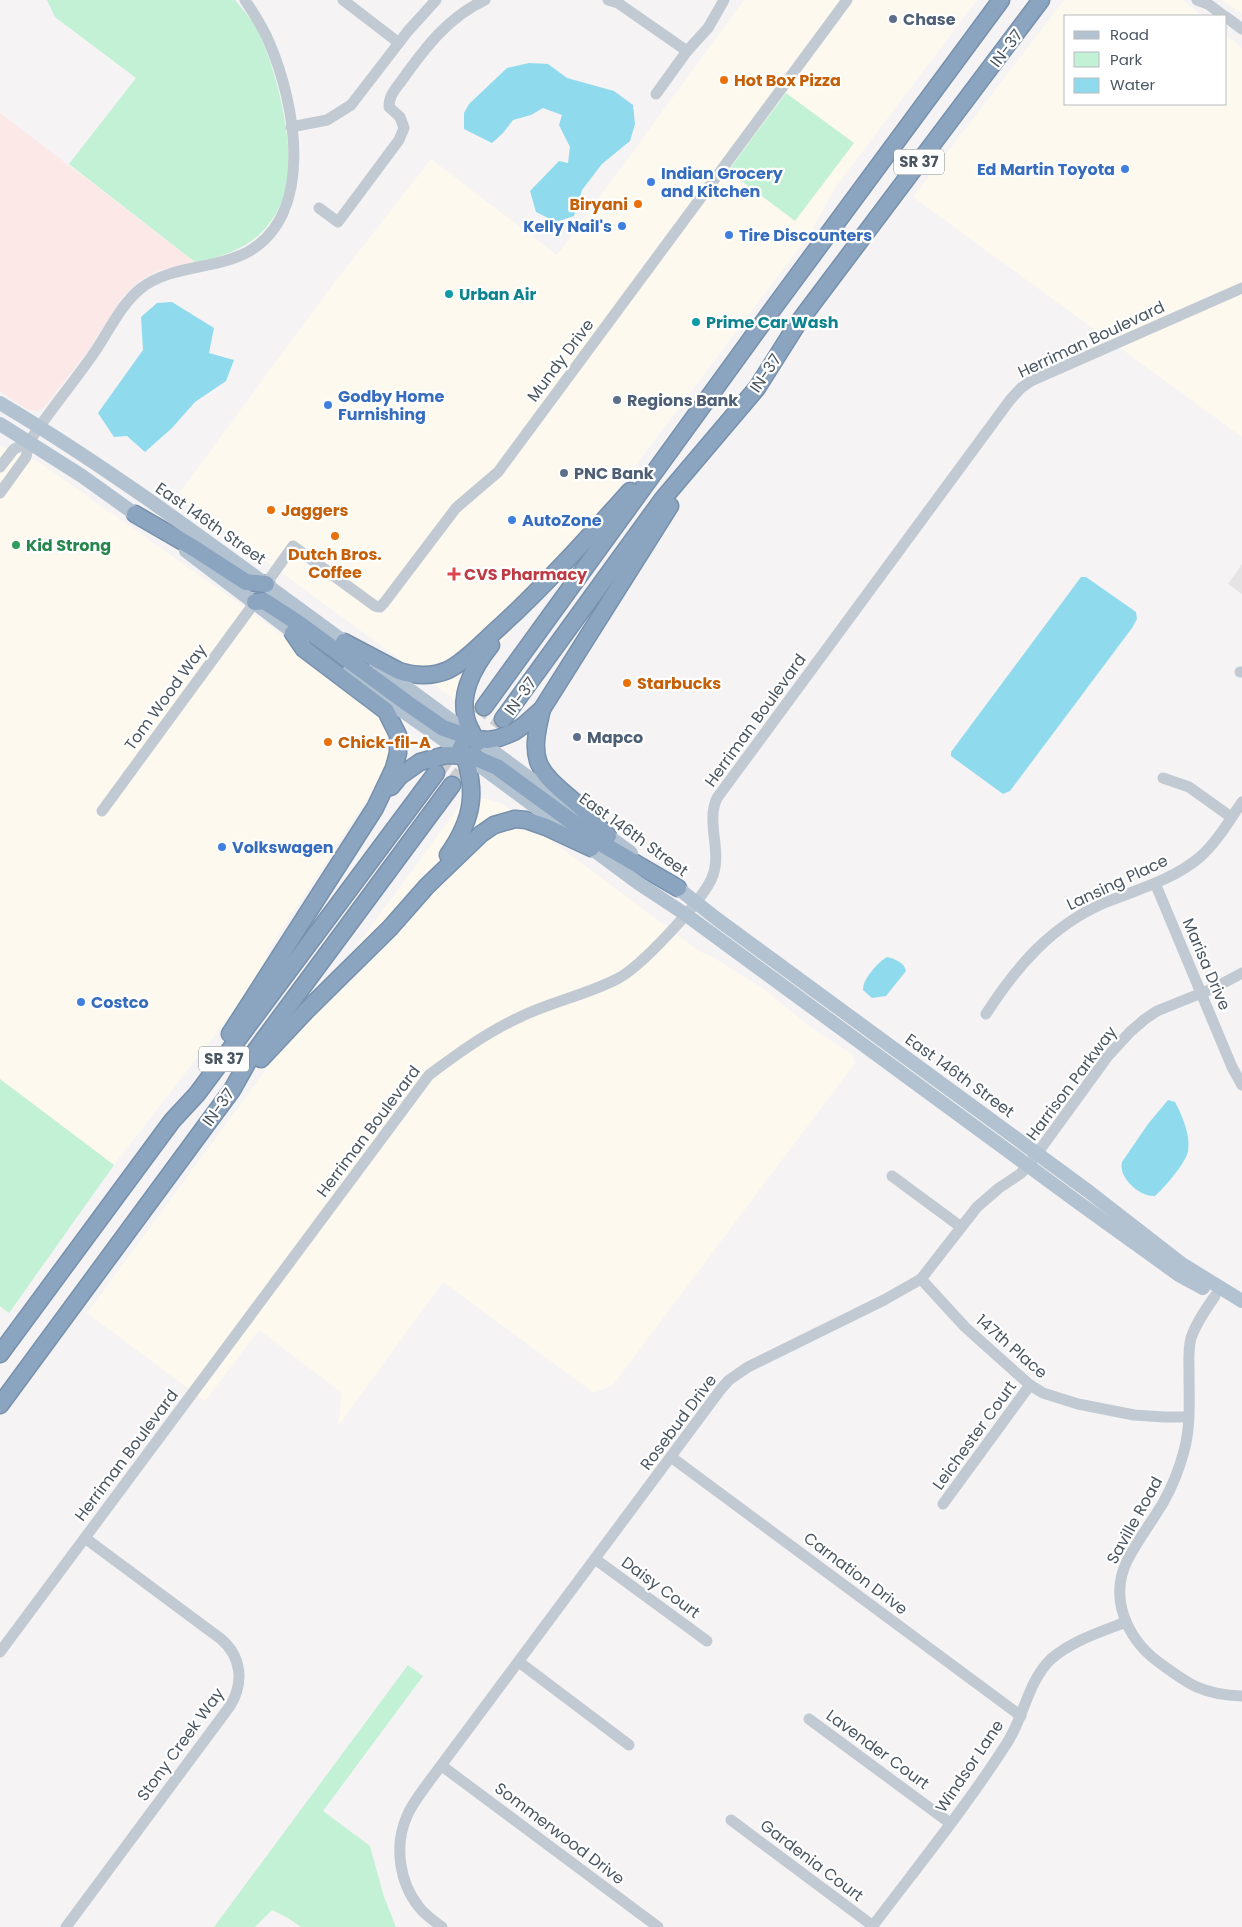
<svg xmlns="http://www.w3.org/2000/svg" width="1242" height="1927" font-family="Poppins,sans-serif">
	<rect width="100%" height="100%" fill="#f5f3f3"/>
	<g fill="#fdf9ef">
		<path d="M 744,0 L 977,0 L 835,188 L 811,232 L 458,702 L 177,496 L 328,291 L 431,159 L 557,255 Z"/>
		<path d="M 1064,0 L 1182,0 L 1202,16 L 1066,16 L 1066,104 L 1226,104 L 1226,35 L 1242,48 L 1242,437 L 913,197 Z"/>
		<path d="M 1222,0 L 1242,0 L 1242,14 Z"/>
		<path d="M 0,446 L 39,462 L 254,614 L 373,705 L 390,731 L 389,761 L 382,776 L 266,954 L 272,961 L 114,1165 L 0,1079 Z"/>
		<path d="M 475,796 L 501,803 L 699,951 L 716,959 L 765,990 L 813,1029 L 852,1054 L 855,1063 L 613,1385 L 594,1393 L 443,1282 L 338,1426 L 342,1393 L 259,1330 L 205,1401 L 87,1313 L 458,808 L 466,800 Z"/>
	</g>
	<path fill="#e6e4e5" d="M 1242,564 L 1242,594 L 1228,584 Z"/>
	<path fill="#fce8e6" d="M 0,113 L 195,262 L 157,271 L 139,281 L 123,296 L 87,352 L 51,398 L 43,408 L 37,411 L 28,410 L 0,391 Z"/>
	<g fill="#c3f1d5">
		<path d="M 47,0 L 235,0 C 242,8 248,16 254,24 C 274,57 294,142 288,180 C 285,196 278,213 268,225 C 250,248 223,257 195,262 L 69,164 L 136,78 L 55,17 Z"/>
		<path d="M 786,93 L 854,143 L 795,221 L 728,171 Z"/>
		<path d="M 0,1079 L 114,1165 L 9,1313 L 0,1306 Z"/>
		<path d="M 408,1665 L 423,1676 L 323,1811 L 370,1846 L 384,1897 L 396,1927 L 301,1927 L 288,1918 L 272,1910 L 255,1927 L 214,1927 Z"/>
	</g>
	<g fill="#90daee">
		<path d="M 529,63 L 548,64 L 567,78 L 614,91 L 633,105 L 635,124 L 630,141 L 602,164 L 582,190 L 574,216 L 556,222 L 536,212 L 530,191 L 559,161 L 568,163 L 570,147 L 559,125 L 562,115 L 543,108 L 531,115 L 513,120 L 503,133 L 492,143 L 464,129 L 464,113 L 469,104 L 507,68 Z"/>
		<path d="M 172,302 L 214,328 L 209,353 L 234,360 L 226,381 L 195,402 L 172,428 L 145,452 L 127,436 L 114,437 L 98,413 L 143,350 L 141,317 L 157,303 Z"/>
		<path d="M 1081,577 L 1086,577 L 1136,612 L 1137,619 L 1132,628 L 1010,791 L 1003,794 L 955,759 L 951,756 L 951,752 Z"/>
		<path d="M 887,957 C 895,959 904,962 906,971 L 886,996 L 872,998 L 863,990 C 862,980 878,962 887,957 Z"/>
		<path d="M 1168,1100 L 1175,1102 C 1182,1115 1191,1136 1188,1151 C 1186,1163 1164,1188 1155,1196 C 1140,1197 1118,1178 1122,1162 L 1148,1124 Z"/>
	</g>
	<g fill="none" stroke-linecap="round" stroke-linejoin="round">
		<g stroke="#caccce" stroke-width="16" stroke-dasharray="16 8" stroke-linecap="butt">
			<path d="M 436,773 L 484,707"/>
			<path d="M 452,785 L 503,719"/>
		</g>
		<g stroke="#7690ad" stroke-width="19">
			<g id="highway">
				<path d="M 135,514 L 192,547 L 246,582 L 266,584"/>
				<path d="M 255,602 L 264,601 L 298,623 L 407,703 L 443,728 L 452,731 L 475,739 L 488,740 L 499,738 L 514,732 L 524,725 L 542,709 L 670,506"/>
				<path d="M 344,642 L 399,671 C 415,676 432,677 448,670 C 464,662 479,646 492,634 C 541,590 586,540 630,491"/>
				<path d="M 484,707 L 775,306 L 1001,0"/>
				<path d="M 542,709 C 529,761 535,769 575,802 C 587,812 597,825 608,836"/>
				<path d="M 503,719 L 662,500 L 757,388 L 798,323 L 1041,0"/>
				<path d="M 477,743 C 474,735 468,727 466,718 C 459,691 475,665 491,645"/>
				<path d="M 391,787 L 400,776 L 420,762 L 446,755 L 471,756 L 497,767 L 604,845 L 678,888"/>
				<path d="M 448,855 C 474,818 478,789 461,747"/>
				<path d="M 230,1034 L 375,808 L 394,768 L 398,753 L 398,735 L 386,711 L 304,649 L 293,633"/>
				<path d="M 261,1059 L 306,1011 L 390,928 L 427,886 L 481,834 L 494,825 L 515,819 L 526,820 L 546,827 L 591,848"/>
				<path d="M 0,1354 L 172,1121 L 197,1094 L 436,773"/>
				<path d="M 0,1405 L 232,1090 L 250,1058 L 452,785"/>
			</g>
		</g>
		<g stroke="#c1cad2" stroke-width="11">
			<path d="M 343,0 L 399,43"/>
			<path d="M 608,0 L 618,3 L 687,51"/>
			<path d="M 1197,0 L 1208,4 L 1224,16"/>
			<path d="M 1226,17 L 1242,29"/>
			<path d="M 656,94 L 687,51 L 708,28 L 724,0"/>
			<path d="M 291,127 L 327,120 L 351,105 L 408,31 L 436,0"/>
			<path d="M 319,208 L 338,222 L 399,140 L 404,128 L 400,117 L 389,107 C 389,95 395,90 402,80 C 425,48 448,17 485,0"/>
			<path d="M 0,467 L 14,449 L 29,442"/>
			<path d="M 0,493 L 26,457 L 29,442 C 50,410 75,381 96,350 C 110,329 120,306 140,289 C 170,265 212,270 246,253 C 317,215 295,102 269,42 C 263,27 254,14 245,0"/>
			<path d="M 266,584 L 293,546 L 375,606 L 380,607 L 384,603 L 456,508 L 498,472 L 847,0"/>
			<path d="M 1240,672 L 1242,672"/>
			<path d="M 1163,778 L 1189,787 L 1231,817"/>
			<path d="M 102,811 L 255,602"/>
			<path d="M 1155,883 L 1232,1067 L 1242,1085"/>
			<path d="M 986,1014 C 1016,967 1051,926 1104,903 C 1136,890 1173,880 1200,857 C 1217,842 1229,821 1242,802"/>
			<path d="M 892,1176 L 961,1227"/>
			<path d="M 921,1279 L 965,1327 L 1030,1385 L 1043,1393 L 1078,1404 L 1134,1415 L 1164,1417 L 1188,1417"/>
			<path d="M 1215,1296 C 1206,1309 1196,1323 1191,1338 C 1188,1350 1189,1361 1189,1372 C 1189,1398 1191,1426 1184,1451 C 1179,1470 1172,1487 1163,1503 C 1151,1523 1137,1541 1127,1561 C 1109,1598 1127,1638 1157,1661 C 1188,1684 1202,1695 1242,1696"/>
			<path d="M 671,1457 L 1021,1716"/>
			<path d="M 943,1504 L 1030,1385"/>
			<path d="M 595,1559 L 707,1641"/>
			<path d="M 0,1652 L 429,1075 C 457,1054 486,1033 518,1018 C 550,1002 586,995 617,979 C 641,967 699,904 711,880 C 724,853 705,824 717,798 L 1010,400 L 1021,388 L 1031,381 L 1242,288"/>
			<path d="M 519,1662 L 629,1745"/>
			<path d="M 809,1719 L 950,1823"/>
			<path d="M 442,1766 L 658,1927"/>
			<path d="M 731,1820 L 873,1926"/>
			<path d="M 66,1927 L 230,1706 C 244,1683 242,1657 221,1639 L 85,1538"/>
			<path d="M 442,1927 C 434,1921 425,1915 419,1907 C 399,1882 394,1845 407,1816 C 412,1804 420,1794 428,1783 L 721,1389 L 729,1380 L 748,1367 L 884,1300 L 921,1279 L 977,1207 L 999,1188 L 1020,1174 L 1028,1166 L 1108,1056 L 1130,1032 L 1145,1019 L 1157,1011 L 1214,988 L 1242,973"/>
			<path d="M 872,1927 C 918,1866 966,1807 1007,1743 C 1024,1717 1028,1681 1051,1659 C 1072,1641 1100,1632 1126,1622"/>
		</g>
		<g stroke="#b3c2d1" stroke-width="14">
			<path d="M 0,403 C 123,476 237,564 353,648"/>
			<path d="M 0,424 L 82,476 L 142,519"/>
			<path d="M 186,551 L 302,639"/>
			<path d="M 376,665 L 631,853"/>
			<path d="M 348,673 L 464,754 L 638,883 L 685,914 L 1079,1203 L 1179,1275 L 1203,1288"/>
			<path d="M 670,882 L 717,919 L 1088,1191 L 1182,1264 L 1242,1301"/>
		</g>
		<use href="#highway" stroke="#8ba5c1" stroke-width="16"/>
	</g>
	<g fill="#5c6f8a" stroke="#fff" stroke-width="2">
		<circle cx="893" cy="19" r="5"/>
		<circle cx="617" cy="400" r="5"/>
		<circle cx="564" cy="473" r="5"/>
		<circle cx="577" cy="737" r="5"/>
	</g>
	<g fill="#e8710a" stroke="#fff" stroke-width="2">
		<circle cx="724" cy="80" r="5"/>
		<circle cx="638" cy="204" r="5"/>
		<circle cx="271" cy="510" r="5"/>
		<circle cx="335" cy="536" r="5"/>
		<circle cx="627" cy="683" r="5"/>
		<circle cx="328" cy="742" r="5"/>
	</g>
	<g fill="#3f7fe0" stroke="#fff" stroke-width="2">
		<circle cx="1125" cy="169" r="5"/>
		<circle cx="651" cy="182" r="5"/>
		<circle cx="622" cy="226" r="5"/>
		<circle cx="729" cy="235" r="5"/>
		<circle cx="328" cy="405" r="5"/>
		<circle cx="512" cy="520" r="5"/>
		<circle cx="222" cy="847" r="5"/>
		<circle cx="81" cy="1002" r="5"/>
	</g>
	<g fill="#0f9aa8" stroke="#fff" stroke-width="2">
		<circle cx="449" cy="294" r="5"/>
		<circle cx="696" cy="322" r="5"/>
	</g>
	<circle fill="#2e9e5b" stroke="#fff" stroke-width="2" cx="16" cy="545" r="5"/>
	<path fill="#e0444e" stroke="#fff" stroke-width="2" d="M451.5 566.5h5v5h5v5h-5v5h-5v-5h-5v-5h5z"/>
	<g text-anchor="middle" stroke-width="4.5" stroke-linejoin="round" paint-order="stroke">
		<g fill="#fff" stroke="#808990" stroke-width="1">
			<rect x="894" y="149.5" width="50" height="25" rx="4"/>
			<rect x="199" y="1046.5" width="50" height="25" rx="4"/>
		</g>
		<g font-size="15" font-weight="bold" fill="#4a5661">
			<text x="919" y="167">SR 37</text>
			<text x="224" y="1064">SR 37</text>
		</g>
		<g font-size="16" font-weight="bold" fill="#4e5e75" stroke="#fff" text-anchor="start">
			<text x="903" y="25">Chase</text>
			<text x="627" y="406">Regions Bank</text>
			<text x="574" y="479">PNC Bank</text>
			<text x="587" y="743">Mapco</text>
		</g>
		<g font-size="16" fill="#4a5661" stroke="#fff">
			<text transform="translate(1006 48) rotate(-53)" y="6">IN-37</text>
			<text transform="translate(1091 339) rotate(-25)" y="6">Herriman Boulevard</text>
			<text transform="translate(560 360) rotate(-53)" y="6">Mundy Drive</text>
			<text transform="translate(765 373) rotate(-56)" y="6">IN-37</text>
			<text transform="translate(211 523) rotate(35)" y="6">East 146th Street</text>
			<text transform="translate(520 696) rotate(-54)" y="6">IN-37</text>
			<text transform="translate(165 697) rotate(-54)" y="6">Tom Wood Way</text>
			<text transform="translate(755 720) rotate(-54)" y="6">Herriman Boulevard</text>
			<text transform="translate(634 834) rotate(36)" y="6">East 146th Street</text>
			<text transform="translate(1117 882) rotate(-25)" y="6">Lansing Place</text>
			<text transform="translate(1207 964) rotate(67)" y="6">Marisa Drive</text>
			<text transform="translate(960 1075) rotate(36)" y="6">East 146th Street</text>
			<text transform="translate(1071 1083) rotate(-53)" y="6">Harrison Parkway</text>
			<text transform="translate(218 1107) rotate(-54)" y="6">IN-37</text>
			<text transform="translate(368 1131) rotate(-53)" y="6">Herriman Boulevard</text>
			<text transform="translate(1012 1346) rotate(41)" y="6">147th Place</text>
			<text transform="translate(678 1422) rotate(-53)" y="6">Rosebud Drive</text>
			<text transform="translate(974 1435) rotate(-54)" y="6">Leichester Court</text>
			<text transform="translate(126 1455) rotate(-53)" y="6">Herriman Boulevard</text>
			<text transform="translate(1134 1520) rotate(-61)" y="6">Saville Road</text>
			<text transform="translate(856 1573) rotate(37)" y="6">Carnation Drive</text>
			<text transform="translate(661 1587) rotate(36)" y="6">Daisy Court</text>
			<text transform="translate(180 1744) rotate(-54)" y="6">Stony Creek Way</text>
			<text transform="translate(878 1749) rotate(36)" y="6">Lavender Court</text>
			<text transform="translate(969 1766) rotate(-56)" y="6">Windsor Lane</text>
			<text transform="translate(560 1833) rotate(37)" y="6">Sommerwood Drive</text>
			<text transform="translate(812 1860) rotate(37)" y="6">Gardenia Court</text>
		</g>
		<g font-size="16" font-weight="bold" fill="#c56008" stroke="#fff" text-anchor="start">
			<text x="734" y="86">Hot Box Pizza</text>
			<text x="628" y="210" text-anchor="end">Biryani</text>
			<text x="281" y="516">Jaggers</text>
			<text x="335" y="560" text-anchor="middle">Dutch Bros.<tspan x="335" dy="18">Coffee</tspan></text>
			<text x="637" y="689">Starbucks</text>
			<text x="338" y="748">Chick-fil-A</text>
		</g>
		<g font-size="16" font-weight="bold" fill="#366cbe" stroke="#fff" text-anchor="start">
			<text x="1115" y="175" text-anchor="end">Ed Martin Toyota</text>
			<text x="661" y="179">Indian Grocery<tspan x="661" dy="18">and Kitchen</tspan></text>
			<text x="612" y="232" text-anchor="end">Kelly Nail's</text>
			<text x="739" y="241">Tire Discounters</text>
			<text x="338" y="402">Godby Home<tspan x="338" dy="18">Furnishing</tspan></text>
			<text x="522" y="526">AutoZone</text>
			<text x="232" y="853">Volkswagen</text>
			<text x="91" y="1008">Costco</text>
		</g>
		<g font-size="16" font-weight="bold" fill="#0d838f" stroke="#fff" text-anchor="start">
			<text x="459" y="300">Urban Air</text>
			<text x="706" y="328">Prime Car Wash</text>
		</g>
		<g font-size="16" font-weight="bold" fill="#27864d" stroke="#fff" text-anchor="start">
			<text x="26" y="551">Kid Strong</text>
		</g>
		<g font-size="16" font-weight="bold" fill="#be3a42" stroke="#fff" text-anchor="start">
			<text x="464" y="580">CVS Pharmacy</text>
		</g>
	</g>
	<rect x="1064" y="15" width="162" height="90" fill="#ffffff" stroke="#b7bbc0"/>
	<rect x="1074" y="31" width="25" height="8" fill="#b3c2d1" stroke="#b7bbc0"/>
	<text x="1110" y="40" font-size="15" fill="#4a5661">Road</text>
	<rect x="1074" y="52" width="25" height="15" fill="#c3f1d5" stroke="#b7bbc0"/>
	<text x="1110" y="65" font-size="15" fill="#4a5661">Park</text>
	<rect x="1074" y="78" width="25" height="15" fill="#90daee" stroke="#b7bbc0"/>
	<text x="1110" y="90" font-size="15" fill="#4a5661">Water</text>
</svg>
